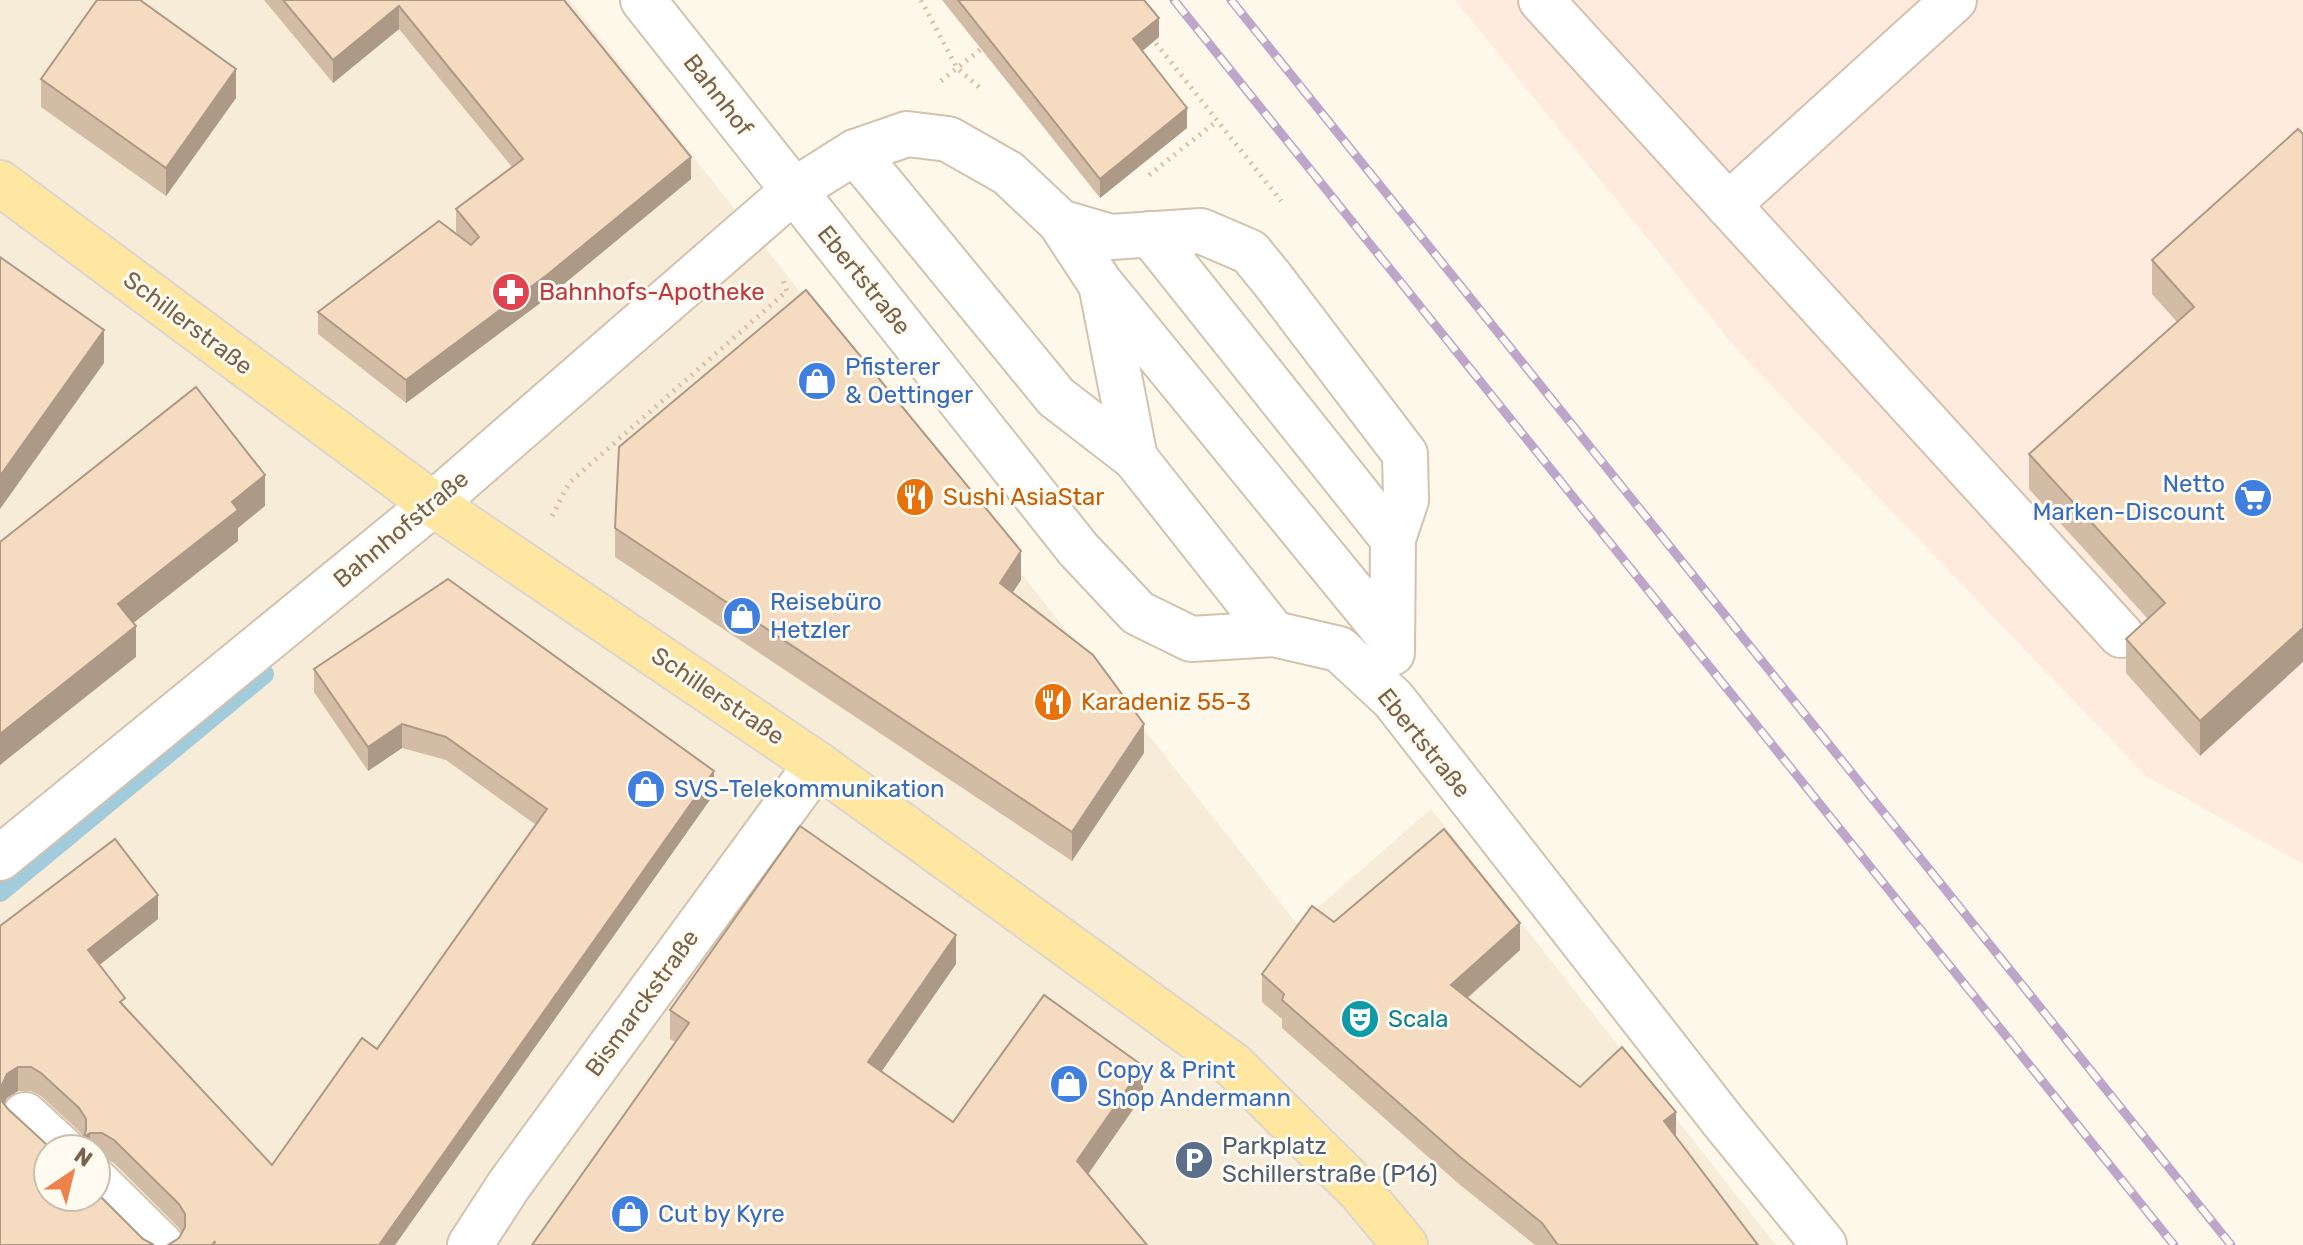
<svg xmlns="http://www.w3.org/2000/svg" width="2303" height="1245" font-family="Rubik,sans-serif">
	<rect width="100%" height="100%" fill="#fef8ea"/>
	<path fill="#f6ecd8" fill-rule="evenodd" d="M 0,0 L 570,0 L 1298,925 L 1431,809 L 1776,1245 L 0,1245 ZM 48,1149 L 96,1149 L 96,1197 L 48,1197 Z"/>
	<path fill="#feebdd" d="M 1455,0 L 2303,0 L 2303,864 L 2146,776 L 1740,353 Z"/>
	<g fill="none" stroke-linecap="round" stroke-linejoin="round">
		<path stroke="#a2ccdc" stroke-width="20" d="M 0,892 L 264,674"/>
		<g stroke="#d2c2ae" stroke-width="48">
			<g id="minor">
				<path d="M 643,0 L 1078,549 L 1138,613 L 1191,639 L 1274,634 L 1339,649 L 1393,699 L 1723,1121 L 1824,1245"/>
				<path d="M 1541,0 L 2121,635"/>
				<path d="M 855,152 L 1056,397 L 1135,458 L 1274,634"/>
				<path d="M 1728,205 L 1954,0"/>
				<path d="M 1060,222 L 1111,237 L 1201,231 L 1250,252 L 1272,279 L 1405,454 L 1406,500 L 1393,539 L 1392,653"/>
				<path d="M 1150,234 L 1393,539"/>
				<path d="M 1102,289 L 1135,458"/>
				<path d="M 0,858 L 433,504 L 793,191 L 855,152 L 907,134 L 948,139 L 1008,173 L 1060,222 L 1100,283 L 1392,640"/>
				<path d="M 25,1115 L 62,1149"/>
				<path d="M 96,1181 L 161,1245"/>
				<path d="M 470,1245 L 509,1185 L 817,764"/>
			</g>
		</g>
		<g stroke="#ddd6d0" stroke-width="48">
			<path id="major" d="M 0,183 L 433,504 L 817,764 L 1233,1065 L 1360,1191 L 1405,1245"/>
		</g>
		<g stroke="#dbbfa2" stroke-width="5" stroke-dasharray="2 6" stroke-linecap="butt">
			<path d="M 921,0 L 957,68 L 979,87"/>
			<path d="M 1151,37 L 1281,201"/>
			<path d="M 941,81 L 981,49"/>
			<path d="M 1149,175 L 1217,121"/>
			<path d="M 552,516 L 569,483 L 787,291 L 782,277"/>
		</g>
		<use href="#minor" stroke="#fff" stroke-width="44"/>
		<use href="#major" stroke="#fee7a0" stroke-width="44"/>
		<g stroke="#bda6ca" stroke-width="9">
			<g id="rail">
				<path d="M 1174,0 L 2174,1245"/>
				<path d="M 1231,0 L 2231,1245"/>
			</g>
		</g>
		<use href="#rail" stroke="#fffbf1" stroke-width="6" stroke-dasharray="18" stroke-linecap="butt"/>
	</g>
	<g fill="#d3bca5">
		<path d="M 264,0 L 564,0 L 691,179 L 547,298 L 406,403 L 318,334 L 318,312 L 459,236 L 456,232 L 456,209 L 512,167 L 399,29 L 333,83 Z"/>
		<path d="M 942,0 L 1144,0 L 1159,37 L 1142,51 L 1187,128 L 1100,198 Z"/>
		<path d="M 41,79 L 236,98 L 166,196 L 41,107 Z"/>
		<path d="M 2303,134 L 2200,756 L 2126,673 L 2126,639 L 2148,619 L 2029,489 L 2029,454 L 2177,322 L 2152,294 L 2152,260 Z"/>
		<path d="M 615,528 L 1021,580 L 1012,593 L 1144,753 L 1072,861 L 615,557 Z"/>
		<path d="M 314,669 L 714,794 L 395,1245 L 179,1238 L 182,1233 L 179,1228 L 114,1163 L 102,1157 L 96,1157 L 96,1149 L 84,1149 L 84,1138 L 79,1131 L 41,1096 L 31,1091 L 18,1091 L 7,1098 L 4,1104 L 0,1245 L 0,926 L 158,919 L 99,965 L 125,1007 L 272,1165 L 377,1049 L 536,825 L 446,760 L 402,748 L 368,771 L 314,692 Z"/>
		<path d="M 1520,950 L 1468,998 L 1580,1087 L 1676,1137 L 1758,1245 L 1535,1245 L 1459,1184 L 1282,1028 L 1282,1019 L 1262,1002 L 1262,974 Z"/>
		<path d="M 956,964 L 881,1072 L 953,1122 L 1143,1095 L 1088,1174 L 675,1042 L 670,1039 L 670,1010 Z"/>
	</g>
	<g fill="#ac9986">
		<path d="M 399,6 L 399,29 L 333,83 L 333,60 Z"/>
		<path d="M 1159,18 L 1159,37 L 1133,59 L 1133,39 Z"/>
		<path d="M 236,69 L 236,98 L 166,196 L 166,168 Z"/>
		<path d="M 1187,108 L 1187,128 L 1100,198 L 1100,179 Z"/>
		<path d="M 691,157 L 691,179 L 547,298 L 406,403 L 406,380 Z"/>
		<path d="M 104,330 L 104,363 L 0,509 L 0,476 Z"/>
		<path d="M 265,475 L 265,506 L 238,528 L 238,541 L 118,635 L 118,604 L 232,502 Z"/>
		<path d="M 1021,551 L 1021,580 L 1000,612 L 1000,583 Z"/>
		<path d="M 136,626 L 136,657 L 0,765 L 0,734 Z"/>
		<path d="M 2303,628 L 2303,662 L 2200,756 L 2200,721 Z"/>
		<path d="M 402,724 L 402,748 L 368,771 L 368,747 Z"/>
		<path d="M 1144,724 L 1144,753 L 1072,861 L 1072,832 Z"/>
		<path d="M 714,771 L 714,794 L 395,1245 L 379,1245 Z"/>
		<path d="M 158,895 L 158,919 L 88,974 L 88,950 Z"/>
		<path d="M 1520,923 L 1520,950 L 1451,1012 L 1451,985 Z"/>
		<path d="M 956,935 L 956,964 L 868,1091 L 868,1062 Z"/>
		<path d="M 1143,1066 L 1143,1095 L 1077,1190 L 1077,1161 Z"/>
		<path d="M 18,1067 L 18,1091 L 7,1098 L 1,1110 L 1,1087 L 7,1074 Z"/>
		<path d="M 1676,1112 L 1676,1140 L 1664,1121 Z"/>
		<path d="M 90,1133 L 90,1149 L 84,1149 L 84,1137 Z"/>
	</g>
	<g fill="#f5dbc0" stroke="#ac9986" stroke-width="2">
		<path d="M 97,0 L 140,0 L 236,69 L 166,168 L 41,79 Z"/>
		<path d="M 283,0 L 564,0 L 691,157 L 547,275 L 406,380 L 318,312 L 439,221 L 471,245 L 479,237 L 456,209 L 523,159 L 399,6 L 333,60 Z"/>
		<path d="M 958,0 L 1144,0 L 1159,18 L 1133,39 L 1187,108 L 1100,179 Z"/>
		<path d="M 2298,129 L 2303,134 L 2303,628 L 2200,721 L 2126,639 L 2165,603 L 2029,454 L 2194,307 L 2152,260 Z"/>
		<path d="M 0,257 L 104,330 L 0,476 Z"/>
		<path d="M 806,290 L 1021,551 L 1000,583 L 1093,655 L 1144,724 L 1072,832 L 615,528 L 619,447 Z"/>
		<path d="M 196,387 L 265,475 L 232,502 L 238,510 L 118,604 L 136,626 L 0,734 L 0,542 Z"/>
		<path d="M 448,579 L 714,771 L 379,1245 L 214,1245 L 215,1241 L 212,1245 L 168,1245 L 179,1238 L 185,1227 L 185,1214 L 179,1204 L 114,1140 L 102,1133 L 90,1133 L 84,1137 L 86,1130 L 86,1119 L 79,1108 L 41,1073 L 31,1067 L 18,1067 L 7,1074 L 1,1087 L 1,1100 L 8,1109 L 46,1144 L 55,1149 L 48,1149 L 48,1197 L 96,1197 L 96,1192 L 143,1239 L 154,1245 L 0,1245 L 0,926 L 115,839 L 158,895 L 88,950 L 125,998 L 120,1002 L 272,1165 L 362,1038 L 377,1049 L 547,809 L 446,737 L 402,724 L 368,747 L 314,669 Z"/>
		<path d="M 800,826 L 956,935 L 868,1062 L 953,1122 L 1044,995 L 1143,1066 L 1077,1161 L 1147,1245 L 532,1245 L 689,1023 L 670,1010 Z"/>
		<path d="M 1444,829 L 1520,923 L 1451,985 L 1580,1087 L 1622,1047 L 1676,1112 L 1664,1121 L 1758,1245 L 1558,1245 L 1542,1223 L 1459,1156 L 1282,1000 L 1284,994 L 1262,974 L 1312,906 L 1334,922 Z"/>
	</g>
	<defs>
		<g id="pharmacy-disc" transform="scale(2)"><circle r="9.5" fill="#e0444e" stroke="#fffbf1"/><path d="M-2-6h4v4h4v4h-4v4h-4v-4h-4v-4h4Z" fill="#fff"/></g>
		<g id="shop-disc" transform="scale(2)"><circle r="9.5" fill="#3f7fe0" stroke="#fffbf1"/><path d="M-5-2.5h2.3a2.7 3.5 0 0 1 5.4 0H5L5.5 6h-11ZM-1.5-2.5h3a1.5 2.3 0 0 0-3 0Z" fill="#fff"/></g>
		<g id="restaurant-disc" transform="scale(2)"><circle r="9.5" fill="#e8710a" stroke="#fffbf1"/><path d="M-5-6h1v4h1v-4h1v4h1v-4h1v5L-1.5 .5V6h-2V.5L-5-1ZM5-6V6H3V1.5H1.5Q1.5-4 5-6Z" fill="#fff"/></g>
		<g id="supermarket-disc" transform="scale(2)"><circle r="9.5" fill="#3f7fe0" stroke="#fffbf1"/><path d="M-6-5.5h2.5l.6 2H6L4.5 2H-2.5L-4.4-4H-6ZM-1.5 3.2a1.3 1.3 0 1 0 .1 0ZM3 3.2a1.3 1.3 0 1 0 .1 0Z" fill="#fff"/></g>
		<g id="theatre-disc" transform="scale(2)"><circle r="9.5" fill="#0f9aa8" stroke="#fffbf1"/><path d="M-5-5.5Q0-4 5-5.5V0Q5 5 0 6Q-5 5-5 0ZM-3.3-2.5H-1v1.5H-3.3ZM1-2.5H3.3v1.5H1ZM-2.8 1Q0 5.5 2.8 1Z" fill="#fff"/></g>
		<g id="parking-disc" transform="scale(2)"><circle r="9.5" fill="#5c6f8a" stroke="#fffbf1"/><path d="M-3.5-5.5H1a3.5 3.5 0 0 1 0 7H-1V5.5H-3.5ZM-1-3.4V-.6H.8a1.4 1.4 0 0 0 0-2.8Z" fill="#fff"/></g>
	</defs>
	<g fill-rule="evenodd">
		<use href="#pharmacy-disc" x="511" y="292"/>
		<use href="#shop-disc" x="817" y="381"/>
		<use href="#restaurant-disc" x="915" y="497"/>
		<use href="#supermarket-disc" x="2253" y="498"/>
		<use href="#shop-disc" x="742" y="616"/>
		<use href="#restaurant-disc" x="1053" y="702"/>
		<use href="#shop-disc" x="646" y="789"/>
		<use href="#theatre-disc" x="1360" y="1019"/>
		<use href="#shop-disc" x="1069" y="1084"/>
		<use href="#parking-disc" x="1194" y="1160"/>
		<use href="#shop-disc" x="630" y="1214"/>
	</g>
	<g text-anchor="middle" stroke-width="6" stroke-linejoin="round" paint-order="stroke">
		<g font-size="24" fill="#7b624b" stroke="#fffbf1">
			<text transform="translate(718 95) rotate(52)" y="8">Bahnhof</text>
			<text transform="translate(864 280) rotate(51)" y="8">Ebertstraße</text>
			<text transform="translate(188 323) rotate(37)" y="8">Schillerstraße</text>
			<text transform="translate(401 529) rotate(-40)" y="8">Bahnhofstraße</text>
			<text transform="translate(718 696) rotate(34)" y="8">Schillerstraße</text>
			<text transform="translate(1424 743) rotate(51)" y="8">Ebertstraße</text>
			<text transform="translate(642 1003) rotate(-54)" y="8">Bismarckstraße</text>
		</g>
		<g font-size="24" fill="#be3a42" stroke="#fffbf1" text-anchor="start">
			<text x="539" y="300">Bahnhofs-Apotheke</text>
		</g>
		<g font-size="24" fill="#366cbe" stroke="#fffbf1" text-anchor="start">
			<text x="845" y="375">Pfisterer<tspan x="845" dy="28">&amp; Oettinger</tspan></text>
			<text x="2225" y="492" text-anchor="end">Netto<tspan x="2225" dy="28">Marken-Discount</tspan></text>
			<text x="770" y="610">Reisebüro<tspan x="770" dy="28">Hetzler</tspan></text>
			<text x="674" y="797">SVS-Telekommunikation</text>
			<text x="1097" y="1078">Copy &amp; Print<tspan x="1097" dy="28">Shop Andermann</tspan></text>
			<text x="658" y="1222">Cut by Kyre</text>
		</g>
		<g font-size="24" fill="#c56008" stroke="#fffbf1" text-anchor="start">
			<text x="943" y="505">Sushi AsiaStar</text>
			<text x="1081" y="710">Karadeniz 55-3</text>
		</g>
		<g font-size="24" fill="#0d838f" stroke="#fffbf1" text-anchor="start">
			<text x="1388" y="1027">Scala</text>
		</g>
		<g font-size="24" fill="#4e5e75" stroke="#fffbf1" text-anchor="start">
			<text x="1222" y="1154">Parkplatz<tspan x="1222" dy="28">Schillerstraße (P16)</tspan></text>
		</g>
	</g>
	<g transform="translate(72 1173) rotate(35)"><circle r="38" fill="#fffbf1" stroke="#cabeaf" stroke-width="2"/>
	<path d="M0-6L14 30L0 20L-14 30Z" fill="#ed824a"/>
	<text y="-12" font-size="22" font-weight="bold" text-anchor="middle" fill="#7b624b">N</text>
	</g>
</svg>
